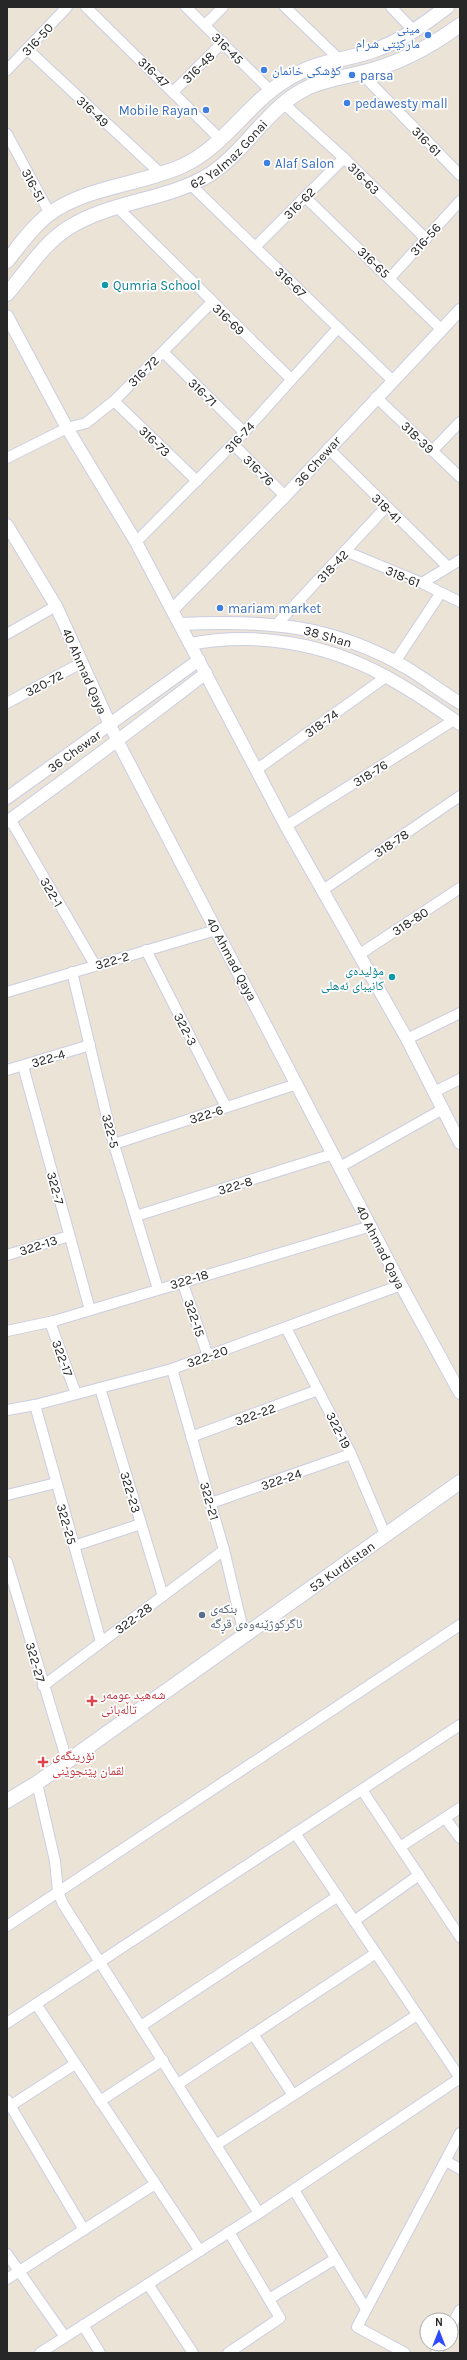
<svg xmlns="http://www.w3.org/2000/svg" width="467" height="2360" font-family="Karla,'Noto Naskh Arabic',sans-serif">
	<rect width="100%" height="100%" fill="#ebe3d6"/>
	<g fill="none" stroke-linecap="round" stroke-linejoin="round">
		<g stroke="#cbcee2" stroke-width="12">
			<g id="minor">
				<path d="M 86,7 L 220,139"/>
				<path d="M 186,7 L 270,90"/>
				<path d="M 285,7 L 338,58"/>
				<path d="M 391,7 L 415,32"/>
				<path d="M 205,25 L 223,7"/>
				<path d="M 27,49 L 160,173"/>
				<path d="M 7,70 L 67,7"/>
				<path d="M 361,73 L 460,175"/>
				<path d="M 174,91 L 223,42"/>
				<path d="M 283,103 L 344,158 L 426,239"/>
				<path d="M 7,134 L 50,214"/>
				<path d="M 190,184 L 392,380"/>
				<path d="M 305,197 L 441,329"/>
				<path d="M 117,207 L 291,379"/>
				<path d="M 255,247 L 344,158"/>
				<path d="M 390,278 L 460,201"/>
				<path d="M 163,352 L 244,432"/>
				<path d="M 376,397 L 460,477"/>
				<path d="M 114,401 L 197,481"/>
				<path d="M 233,444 L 285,496"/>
				<path d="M 328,448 L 447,566"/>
				<path d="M 433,450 L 460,422"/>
				<path d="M 7,458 L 67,428 L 86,423 L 114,401 L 212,302"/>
				<path d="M 136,542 L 239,438 L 338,328"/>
				<path d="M 345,551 L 422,583 L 460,602"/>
				<path d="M 422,583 L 460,560"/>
				<path d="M 277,624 L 386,507"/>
				<path d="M 7,634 L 56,606"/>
				<path d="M 395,662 L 440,594"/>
				<path d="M 7,703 L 81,663"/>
				<path d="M 256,770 L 387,676"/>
				<path d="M 10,819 L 95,965"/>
				<path d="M 286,826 L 454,720"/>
				<path d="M 323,890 L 460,796"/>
				<path d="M 146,950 L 226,1107"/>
				<path d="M 360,954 L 460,888"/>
				<path d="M 72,972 L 112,1138 L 158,1289"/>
				<path d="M 7,992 L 216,930"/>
				<path d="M 407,1039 L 460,1013"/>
				<path d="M 23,1066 L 90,1310"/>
				<path d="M 7,1070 L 90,1045"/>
				<path d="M 434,1092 L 460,1079"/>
				<path d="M 114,1144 L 297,1084"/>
				<path d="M 340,1167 L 443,1109"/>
				<path d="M 136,1216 L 333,1154"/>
				<path d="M 7,1255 L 69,1236"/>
				<path d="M 182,1281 L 208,1356"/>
				<path d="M 50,1322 L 76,1394"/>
				<path d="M 286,1328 L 351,1454 L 385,1534"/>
				<path d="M 7,1331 L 54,1321 L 371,1226"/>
				<path d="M 172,1369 L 224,1550 L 244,1634"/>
				<path d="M 100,1388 L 163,1596"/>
				<path d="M 35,1405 L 101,1642"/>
				<path d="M 7,1410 L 35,1405 L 172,1369 L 401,1285"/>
				<path d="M 191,1437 L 318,1390"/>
				<path d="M 7,1495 L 56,1483"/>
				<path d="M 211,1503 L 351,1454"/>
				<path d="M 74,1546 L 141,1524"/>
				<path d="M 7,1562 L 67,1761"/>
				<path d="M 43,1686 L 224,1550"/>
				<path d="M 37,1783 L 55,1861 L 58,1892 L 63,1904 L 259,2213"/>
				<path d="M 362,1790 L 460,1937"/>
				<path d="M 445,1818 L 460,1838"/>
				<path d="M 295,1833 L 460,2078"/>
				<path d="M 400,1847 L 460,1808"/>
				<path d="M 354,1921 L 419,1875"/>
				<path d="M 7,1926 L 460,1625"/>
				<path d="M 36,2004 L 200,2251"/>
				<path d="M 7,2023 L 460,1725"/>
				<path d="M 141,2026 L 338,1896"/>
				<path d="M 253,2034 L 293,2095"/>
				<path d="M 178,2084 L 376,1953"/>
				<path d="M 7,2100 L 84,2230"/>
				<path d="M 100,2101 L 163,2060"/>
				<path d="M 7,2108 L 75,2064"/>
				<path d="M 216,2145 L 417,2015"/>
				<path d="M 446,2161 L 460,2169"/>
				<path d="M 294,2190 L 366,2309"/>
				<path d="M 7,2254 L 65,2337"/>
				<path d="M 7,2279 L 155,2184"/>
				<path d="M 148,2284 L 193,2353"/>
				<path d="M 269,2299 L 335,2259"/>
				<path d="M 83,2325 L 100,2353"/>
				<path d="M 451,2326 L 460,2310"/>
				<path d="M 40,2353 L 259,2213 L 460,2078"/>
				<path d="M 228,2353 L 280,2318 L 229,2232"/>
				<path d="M 405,2353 L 357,2327 L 460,2133"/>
				<path d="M 436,2353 L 441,2344"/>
			</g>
		</g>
		<g stroke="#cbcee2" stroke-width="14">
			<g id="tertiary">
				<path d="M 7,316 L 67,428 L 136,542 L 286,826 L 407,1039 L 460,1143"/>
				<path d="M 7,525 L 56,606 L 118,742 L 401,1285 L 460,1393"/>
				<path d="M 173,609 L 285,496 L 460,310"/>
				<path d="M 180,624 C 266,620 331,624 407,668 C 425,679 442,692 460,703"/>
				<path d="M 190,644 C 256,631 327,644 385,676 C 411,690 436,707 460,724"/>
				<path d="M 7,798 L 199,660"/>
				<path d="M 7,822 C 74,773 140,724 206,673"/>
			</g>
		</g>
		<g stroke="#cbcee2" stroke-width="16">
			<g id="secondary">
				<path d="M 7,261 C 20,245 32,227 49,214 C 88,186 140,185 182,166 C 224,147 248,103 286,80 C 318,60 339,62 372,51 C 400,42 423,25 447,7"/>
				<path id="s1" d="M 7,294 C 26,272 43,244 68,228 C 112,200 169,201 212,173 C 246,150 266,110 303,90 C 321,80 341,78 360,73 C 397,65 430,47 460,25"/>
				<path id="s2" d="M 7,1801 L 37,1783 L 460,1482"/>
			</g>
		</g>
		<use href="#minor" stroke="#fff" stroke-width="10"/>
		<use href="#tertiary" stroke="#fff" stroke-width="12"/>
		<use href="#secondary" stroke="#fff" stroke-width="14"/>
	</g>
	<g fill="#3f7fe0" stroke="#fff" stroke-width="1.5">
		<circle cx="428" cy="35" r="4"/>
		<circle cx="264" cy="70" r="4"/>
		<circle cx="352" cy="75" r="4"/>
		<circle cx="347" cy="103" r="4"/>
		<circle cx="206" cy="110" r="4"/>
		<circle cx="267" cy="163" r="4"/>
		<circle cx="220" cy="608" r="4"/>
	</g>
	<g fill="#0f9aa8" stroke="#fff" stroke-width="1.5">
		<circle cx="105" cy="285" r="4"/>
		<circle cx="392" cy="977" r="4"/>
	</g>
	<circle fill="#5c6f8a" stroke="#fff" stroke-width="1.5" cx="202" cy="1615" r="4"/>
	<g fill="#e0444e" stroke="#fff" stroke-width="1.5">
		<path d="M90 1695h4v4h4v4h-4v4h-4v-4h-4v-4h4z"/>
		<path d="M41 1756h4v4h4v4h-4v4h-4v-4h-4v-4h4z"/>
	</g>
	<g text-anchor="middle" stroke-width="3.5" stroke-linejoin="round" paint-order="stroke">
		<g font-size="13" fill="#366cbe" stroke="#fff" text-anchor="start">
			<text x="420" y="33" text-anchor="end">مینی<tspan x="420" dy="15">مارکێتی شرام</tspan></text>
			<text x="272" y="75">کۆشکی خانمان</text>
			<text x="360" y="80">parsa</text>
			<text x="355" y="108">pedawesty mall</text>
			<text x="198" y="115" text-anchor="end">Mobile Rayan</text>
			<text x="275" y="168">Alaf Salon</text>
			<text x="228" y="613">mariam market</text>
		</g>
		<g font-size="13" fill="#272727" stroke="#fff">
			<text transform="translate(37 39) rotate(-47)" y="5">316-50</text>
			<text transform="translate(228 48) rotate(45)" y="5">316-45</text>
			<text transform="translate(198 67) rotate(-44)" y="5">316-48</text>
			<text transform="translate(154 72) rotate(44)" y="5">316-47</text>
			<text transform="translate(93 111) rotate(43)" y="5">316-49</text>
			<text transform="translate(427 141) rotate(46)" y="5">316-61</text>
			<text dy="5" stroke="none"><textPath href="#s1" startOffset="270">62 Yalmaz Gonai</textPath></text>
			<text transform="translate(364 178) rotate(45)" y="5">316-63</text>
			<text transform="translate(34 185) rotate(62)" y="5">316-51</text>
			<text transform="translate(299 203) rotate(-45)" y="5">316-62</text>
			<text transform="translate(425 239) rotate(-48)" y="5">316-56</text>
			<text transform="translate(374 262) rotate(44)" y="5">316-65</text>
			<text transform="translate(291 282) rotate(44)" y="5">316-67</text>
			<text transform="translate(229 319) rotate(44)" y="5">316-69</text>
			<text transform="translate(143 371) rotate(-45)" y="5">316-72</text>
			<text transform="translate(203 392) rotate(44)" y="5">316-71</text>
			<text transform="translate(239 437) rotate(-47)" y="5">316-74</text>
			<text transform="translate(418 437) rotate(44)" y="5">318-39</text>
			<text transform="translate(155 441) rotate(44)" y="5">316-73</text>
			<text transform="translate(317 461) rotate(-48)" y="5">36 Chewar</text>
			<text transform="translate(259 470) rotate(45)" y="5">316-76</text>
			<text transform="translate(387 508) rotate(45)" y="5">318-41</text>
			<text transform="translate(332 566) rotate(-47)" y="5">318-42</text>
			<text transform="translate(403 576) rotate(23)" y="5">318-61</text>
			<text transform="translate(328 636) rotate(16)" y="5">38 Shan</text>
			<text transform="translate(85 671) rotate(66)" y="5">40 Ahmad Qaya</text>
			<text transform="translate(44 683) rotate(-28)" y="5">320-72</text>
			<text transform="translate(321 723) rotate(-36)" y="5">318-74</text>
			<text transform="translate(74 751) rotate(-36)" y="5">36 Chewar</text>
			<text transform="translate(370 773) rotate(-32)" y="5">318-76</text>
			<text transform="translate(391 843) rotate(-34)" y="5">318-78</text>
			<text transform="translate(52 892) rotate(60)" y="5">322-1</text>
			<text transform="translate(410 921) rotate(-33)" y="5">318-80</text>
			<text transform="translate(232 959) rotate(62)" y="5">40 Ahmad Qaya</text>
			<text transform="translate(112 960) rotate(-17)" y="5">322-2</text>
			<text transform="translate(186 1029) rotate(63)" y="5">322-3</text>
			<text transform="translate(48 1058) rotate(-17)" y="5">322-4</text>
			<text transform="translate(206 1114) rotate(-18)" y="5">322-6</text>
			<text transform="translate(111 1131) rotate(75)" y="5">322-5</text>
			<text transform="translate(235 1185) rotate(-17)" y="5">322-8</text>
			<text transform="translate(56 1188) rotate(75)" y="5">322-7</text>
			<text transform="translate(38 1245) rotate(-18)" y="5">322-13</text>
			<text transform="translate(381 1247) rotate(63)" y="5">40 Ahmad Qaya</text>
			<text transform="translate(189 1279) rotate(-17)" y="5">322-18</text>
			<text transform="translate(195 1318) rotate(71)" y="5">322-15</text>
			<text transform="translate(207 1356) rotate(-19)" y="5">322-20</text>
			<text transform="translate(63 1358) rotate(70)" y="5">322-17</text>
			<text transform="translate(255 1414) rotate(-20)" y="5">322-22</text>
			<text transform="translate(339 1430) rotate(63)" y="5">322-19</text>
			<text transform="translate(281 1479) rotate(-19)" y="5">322-24</text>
			<text transform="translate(131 1492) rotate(73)" y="5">322-23</text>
			<text transform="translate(210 1501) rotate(74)" y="5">322-21</text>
			<text transform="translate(67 1524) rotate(74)" y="5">322-25</text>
			<text dy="5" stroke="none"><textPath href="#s2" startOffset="409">53 Kurdistan</textPath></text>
			<text transform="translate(133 1618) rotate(-37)" y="5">322-28</text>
			<text transform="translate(36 1662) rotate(74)" y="5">322-27</text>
		</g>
		<g font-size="13" fill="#0d838f" stroke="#fff" text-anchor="start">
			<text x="113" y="290">Qumria School</text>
			<text x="384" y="975" text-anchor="end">مۆلیدەی<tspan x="384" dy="15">کانیبای ئەهلی</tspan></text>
		</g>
		<g font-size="13" fill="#4e5e75" stroke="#fff" text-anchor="start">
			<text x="210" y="1613">بنکەی<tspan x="210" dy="15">ئاگرکوژێنەوەی قڕگە</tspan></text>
		</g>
		<g font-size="13" fill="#be3a42" stroke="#fff" text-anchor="start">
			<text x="101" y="1699">شەهید عومەر<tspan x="101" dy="15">تاڵەبانی</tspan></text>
			<text x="52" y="1760">نۆرینگەی<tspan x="52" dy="15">لقمان پێنجوێنی</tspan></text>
		</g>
	</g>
	<rect width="467" height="2360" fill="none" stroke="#272727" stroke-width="16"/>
	<g transform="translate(439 2332)"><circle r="19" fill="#ffffff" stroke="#a9a9a9"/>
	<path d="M0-3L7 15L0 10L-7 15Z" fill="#2f49ff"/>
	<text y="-6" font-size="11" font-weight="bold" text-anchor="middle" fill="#272727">N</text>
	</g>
</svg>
